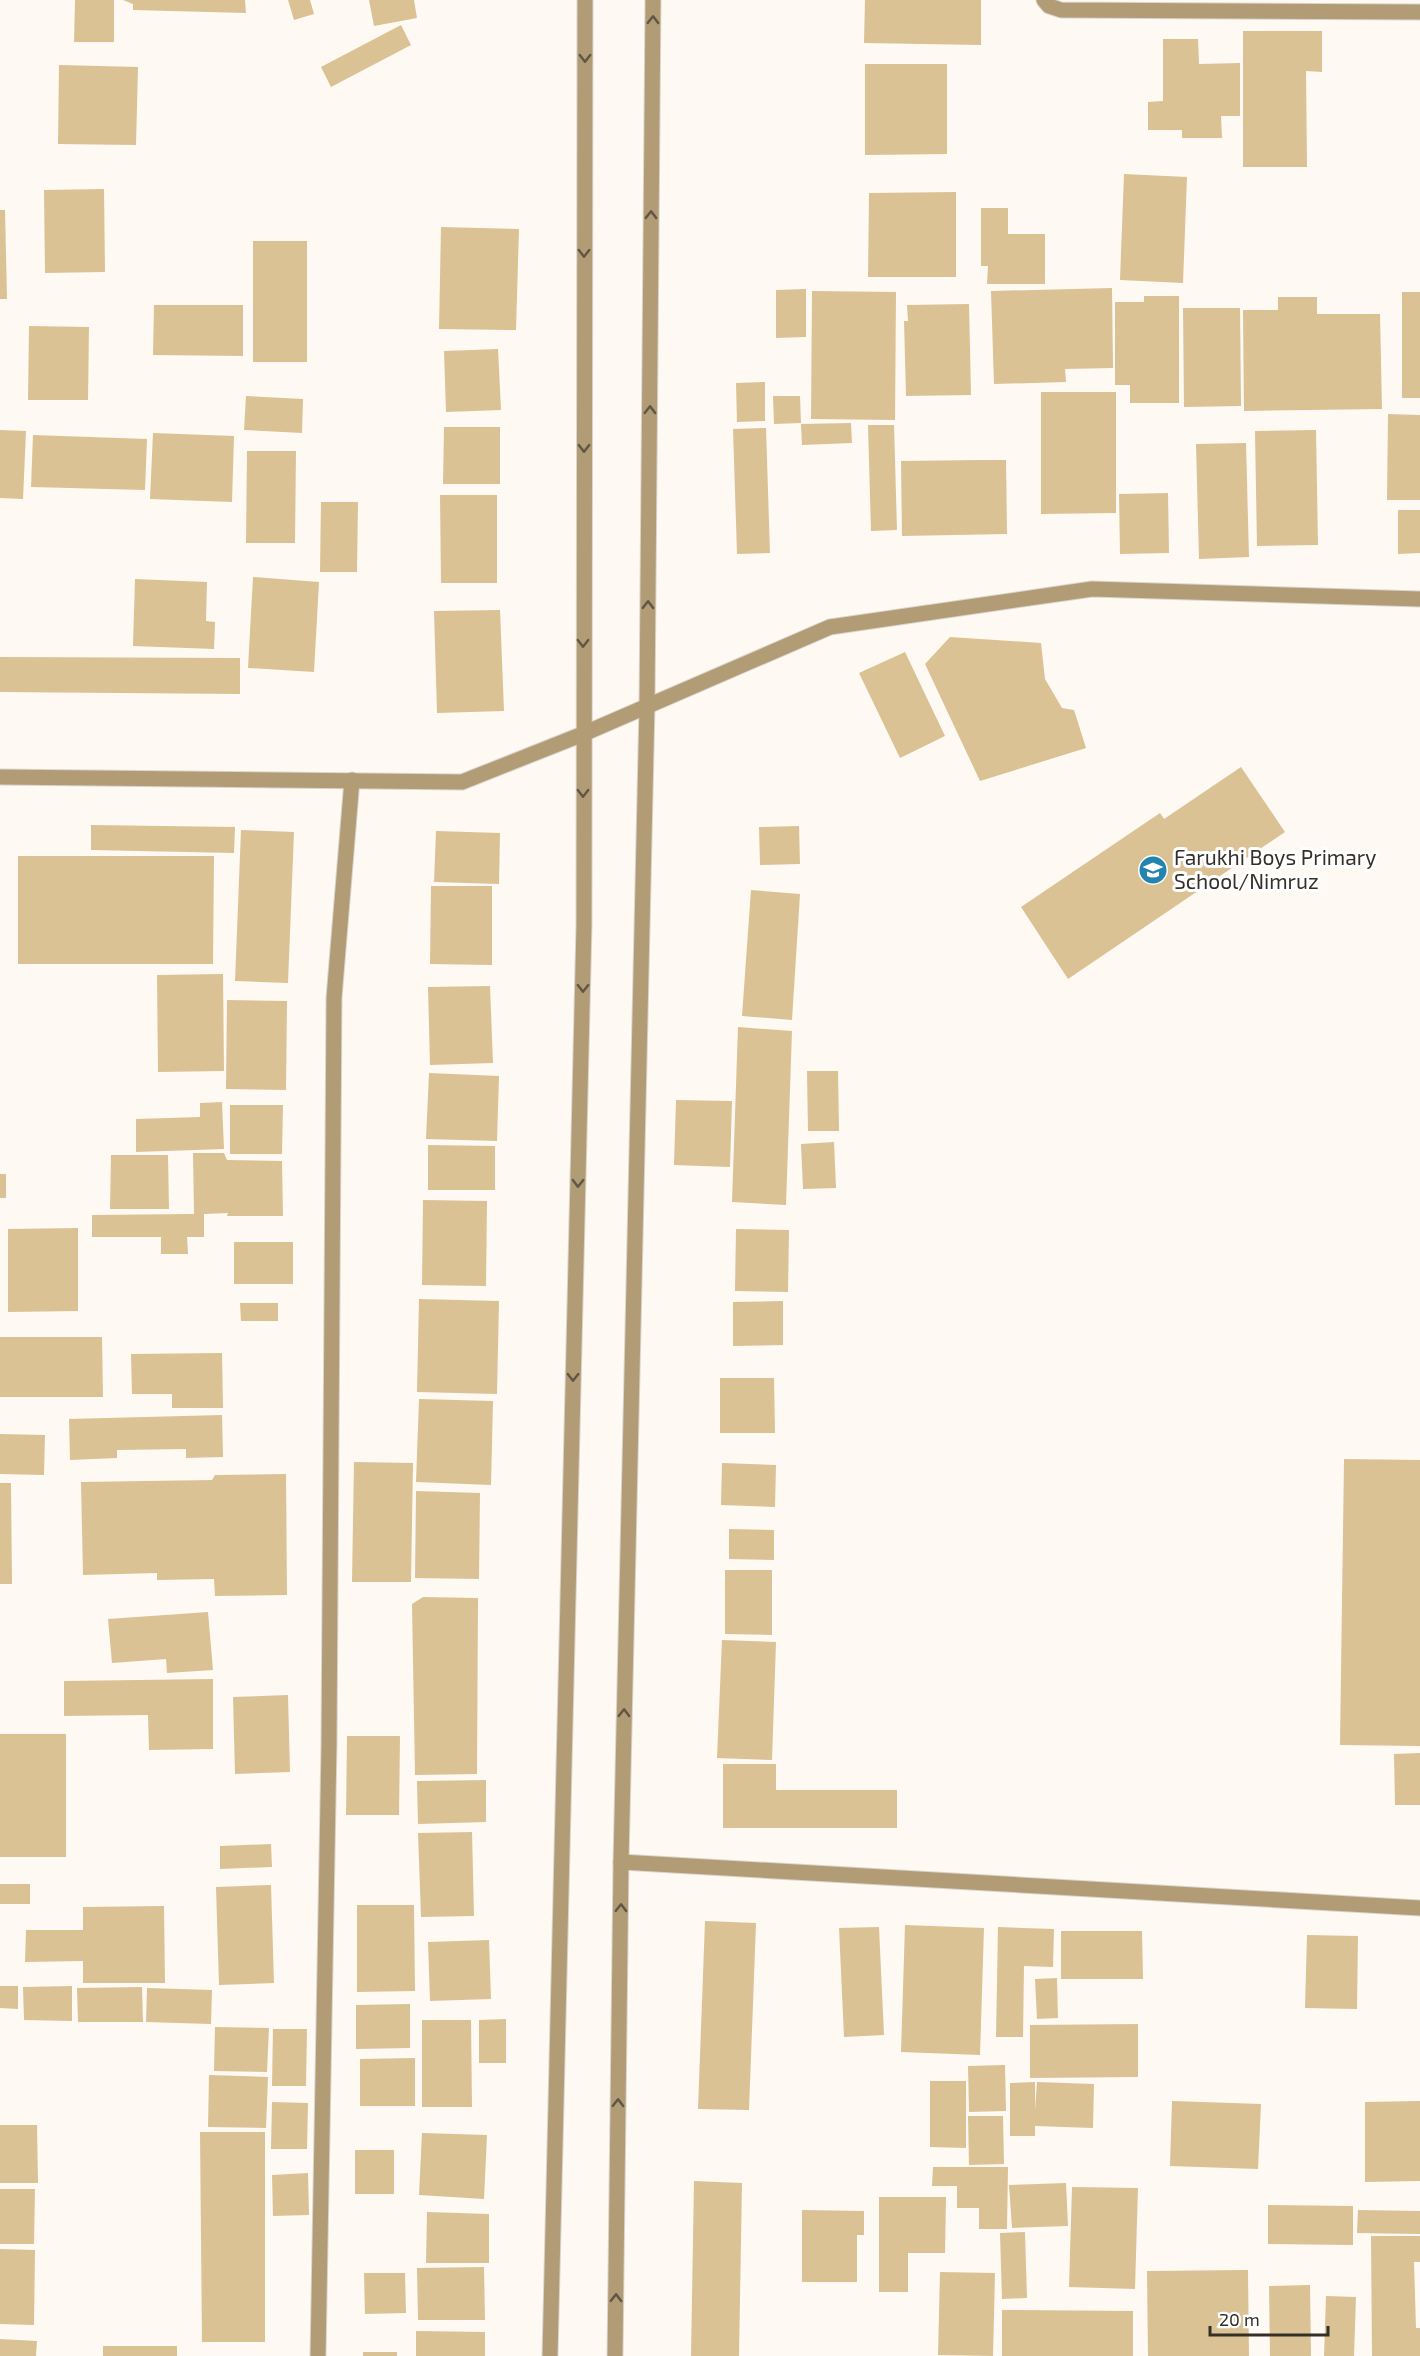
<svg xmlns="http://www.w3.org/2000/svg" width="1420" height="2356" font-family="'Exo 2',sans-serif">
	<rect width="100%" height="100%" fill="#fef9f2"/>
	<g fill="#dbc294">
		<path d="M 75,0 L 114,0 L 114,42 L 74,42 Z"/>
		<path d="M 123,0 L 245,0 L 246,13 L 133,10 L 133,4 Z"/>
		<path d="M 288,0 L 310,0 L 314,14 L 294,20 Z"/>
		<path d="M 369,0 L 414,0 L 417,18 L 374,26 Z"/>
		<path d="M 865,0 L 981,0 L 981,45 L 864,43 Z"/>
		<path d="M 401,25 L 411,45 L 331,87 L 321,67 Z"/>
		<path d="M 1243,31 L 1322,31 L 1322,72 L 1306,71 L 1307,167 L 1243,167 Z"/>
		<path d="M 1163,39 L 1198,39 L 1199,64 L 1240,63 L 1240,116 L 1221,116 L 1222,138 L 1182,138 L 1182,130 L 1148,130 L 1148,102 L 1163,101 Z"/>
		<path d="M 865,64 L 947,64 L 947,154 L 865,155 Z"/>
		<path d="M 59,65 L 138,67 L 136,145 L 58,144 Z"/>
		<path d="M 1124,174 L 1187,177 L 1183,283 L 1120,280 Z"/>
		<path d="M 104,189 L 105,272 L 45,273 L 44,190 Z"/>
		<path d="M 956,192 L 956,277 L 868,277 L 869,193 Z"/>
		<path d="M 981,208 L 1008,208 L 1008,234 L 1045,234 L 1045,284 L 987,284 L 988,266 L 981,266 Z"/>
		<path d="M 0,210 L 5,210 L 7,299 L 0,299 Z"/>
		<path d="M 441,227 L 519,229 L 516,330 L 439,329 Z"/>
		<rect x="253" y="241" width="54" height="121"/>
		<path d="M 1112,288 L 1113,368 L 1065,369 L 1066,382 L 994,384 L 991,291 Z"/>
		<path d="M 806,289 L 806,337 L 776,338 L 776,290 Z"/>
		<path d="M 812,291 L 896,292 L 895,420 L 811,419 Z"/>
		<rect x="1402" y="292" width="18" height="106"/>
		<path d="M 1144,296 L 1179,296 L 1179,403 L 1130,403 L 1130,385 L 1115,385 L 1115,302 L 1144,302 Z"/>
		<path d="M 1278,297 L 1317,297 L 1317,314 L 1380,314 L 1382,409 L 1244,411 L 1243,310 L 1278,310 Z"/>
		<path d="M 969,304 L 971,395 L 906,396 L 904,321 L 908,321 L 907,305 Z"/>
		<path d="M 154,305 L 243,305 L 243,356 L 153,355 Z"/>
		<path d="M 1183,308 L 1240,308 L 1241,406 L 1184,407 Z"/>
		<path d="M 29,326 L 89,327 L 88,400 L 28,400 Z"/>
		<path d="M 498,349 L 501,410 L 446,412 L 444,351 Z"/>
		<path d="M 765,382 L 765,421 L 737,422 L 736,383 Z"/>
		<path d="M 1041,392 L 1116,392 L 1116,513 L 1041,514 Z"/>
		<path d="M 246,396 L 303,399 L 302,433 L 244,430 Z"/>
		<path d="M 773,396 L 800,396 L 801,423 L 774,424 Z"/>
		<path d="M 1388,414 L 1420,415 L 1420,500 L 1387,500 Z"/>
		<path d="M 851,423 L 852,443 L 802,445 L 801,424 Z"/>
		<path d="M 868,425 L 894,425 L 897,530 L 871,531 Z"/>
		<path d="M 444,427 L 500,427 L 500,484 L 443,484 Z"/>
		<path d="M 766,428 L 770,553 L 737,554 L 733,429 Z"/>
		<path d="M 0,430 L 26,431 L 23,499 L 0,498 Z"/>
		<path d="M 1316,430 L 1318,545 L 1257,546 L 1255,431 Z"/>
		<path d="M 153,433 L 234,436 L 232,502 L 150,499 Z"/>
		<path d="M 33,435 L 147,439 L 145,490 L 31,487 Z"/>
		<path d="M 1246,443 L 1249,557 L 1199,559 L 1196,444 Z"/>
		<path d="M 247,451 L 296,451 L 295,543 L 246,543 Z"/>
		<path d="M 979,460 L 1006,460 L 1007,534 L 902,536 L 901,461 Z"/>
		<path d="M 1168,493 L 1169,553 L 1120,554 L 1119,494 Z"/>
		<path d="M 440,495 L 497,495 L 497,583 L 441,583 Z"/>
		<path d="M 321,502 L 358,502 L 357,572 L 320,572 Z"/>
		<path d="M 1398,510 L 1420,510 L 1420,553 L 1398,554 Z"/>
		<path d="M 253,577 L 319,582 L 314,672 L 248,668 Z"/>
		<path d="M 135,579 L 207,582 L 206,621 L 215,622 L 214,649 L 133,646 Z"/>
		<path d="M 500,610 L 504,711 L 437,713 L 434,611 Z"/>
		<path d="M 950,637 L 1041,643 L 1045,679 L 1062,708 L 1074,710 L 1086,748 L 980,781 L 925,664 Z"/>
		<path d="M 905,652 L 945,736 L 900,758 L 859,673 Z"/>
		<path d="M 0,657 L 240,658 L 240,694 L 0,692 Z"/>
		<path d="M 1241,767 L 1285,832 L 1068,979 L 1021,907 L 1160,813 L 1164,819 Z"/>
		<path d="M 91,825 L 235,827 L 234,853 L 91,850 Z"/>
		<path d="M 799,826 L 800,864 L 760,865 L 759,827 Z"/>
		<path d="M 241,830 L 294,832 L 288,983 L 235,981 Z"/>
		<path d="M 436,831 L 500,833 L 499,884 L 434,882 Z"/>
		<path d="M 18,856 L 214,856 L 213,964 L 18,964 Z"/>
		<path d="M 431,886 L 492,886 L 492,965 L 430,964 Z"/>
		<path d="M 751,890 L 800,894 L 792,1020 L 742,1016 Z"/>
		<path d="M 223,974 L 224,1071 L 158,1072 L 157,975 Z"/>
		<path d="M 490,986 L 493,1063 L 430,1065 L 428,987 Z"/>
		<path d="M 227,1000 L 287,1001 L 286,1090 L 226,1089 Z"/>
		<path d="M 738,1027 L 792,1031 L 786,1205 L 732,1202 Z"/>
		<path d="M 807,1071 L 838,1071 L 839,1131 L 808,1131 Z"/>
		<path d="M 429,1073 L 499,1076 L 497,1141 L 426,1139 Z"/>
		<path d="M 676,1100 L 732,1101 L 730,1167 L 674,1165 Z"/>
		<path d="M 222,1102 L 224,1149 L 136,1152 L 136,1119 L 200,1117 L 200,1103 Z"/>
		<path d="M 230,1105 L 283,1105 L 282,1154 L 230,1154 Z"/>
		<path d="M 834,1142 L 836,1188 L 803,1189 L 801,1144 Z"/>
		<path d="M 428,1145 L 495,1146 L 495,1190 L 428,1190 Z"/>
		<path d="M 193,1153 L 224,1153 L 227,1160 L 282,1161 L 283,1216 L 227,1216 L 228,1213 L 204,1214 L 204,1237 L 187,1237 L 188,1254 L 161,1254 L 161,1237 L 92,1237 L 92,1215 L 194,1214 Z"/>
		<path d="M 111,1155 L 168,1155 L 169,1209 L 110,1209 Z"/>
		<rect x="0" y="1174" width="6" height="24"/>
		<path d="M 423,1200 L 487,1201 L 486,1286 L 422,1285 Z"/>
		<path d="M 78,1228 L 78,1311 L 8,1312 L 8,1229 Z"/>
		<path d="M 736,1229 L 789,1230 L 788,1292 L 735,1291 Z"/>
		<rect x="234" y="1242" width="59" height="42"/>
		<path d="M 419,1299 L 499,1301 L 497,1394 L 417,1392 Z"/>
		<path d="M 783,1301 L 783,1345 L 733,1346 L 733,1302 Z"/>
		<path d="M 240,1303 L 278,1303 L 278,1321 L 241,1321 Z"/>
		<path d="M 0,1337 L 102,1337 L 103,1397 L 0,1397 Z"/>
		<path d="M 222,1353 L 223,1408 L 172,1408 L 172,1394 L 132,1394 L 131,1354 Z"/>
		<path d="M 720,1378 L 774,1378 L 775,1433 L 720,1433 Z"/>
		<path d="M 419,1399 L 493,1401 L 491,1485 L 416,1482 Z"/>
		<path d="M 222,1415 L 223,1457 L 186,1458 L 186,1449 L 117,1450 L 117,1458 L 70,1460 L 69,1419 Z"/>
		<path d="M 0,1434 L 45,1435 L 44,1475 L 0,1474 Z"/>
		<path d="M 1344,1459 L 1420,1460 L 1420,1746 L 1340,1745 Z"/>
		<path d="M 354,1462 L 413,1463 L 411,1582 L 352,1582 Z"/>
		<path d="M 722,1463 L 776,1465 L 775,1507 L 721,1505 Z"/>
		<path d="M 286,1474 L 287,1595 L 215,1596 L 214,1579 L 157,1580 L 157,1573 L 83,1575 L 81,1482 L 212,1480 L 215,1475 Z"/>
		<path d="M 0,1483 L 11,1483 L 12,1584 L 0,1584 Z"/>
		<path d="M 416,1491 L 480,1493 L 479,1579 L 415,1578 Z"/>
		<path d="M 729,1529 L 774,1530 L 774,1560 L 729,1559 Z"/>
		<path d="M 725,1570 L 772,1570 L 772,1635 L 725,1634 Z"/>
		<path d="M 423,1597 L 478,1598 L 477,1774 L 415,1775 L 412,1604 Z"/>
		<path d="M 208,1612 L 213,1670 L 167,1673 L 166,1659 L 112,1663 L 108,1619 Z"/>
		<path d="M 722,1640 L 776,1642 L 772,1760 L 717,1758 Z"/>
		<path d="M 213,1679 L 213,1749 L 149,1750 L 148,1715 L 64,1716 L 64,1681 Z"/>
		<path d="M 288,1695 L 290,1772 L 235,1774 L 233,1697 Z"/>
		<rect x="0" y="1734" width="66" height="123"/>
		<path d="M 347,1736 L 400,1736 L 399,1815 L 346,1815 Z"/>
		<path d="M 1420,1753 L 1420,1805 L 1395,1805 L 1394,1754 Z"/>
		<path d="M 723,1764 L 776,1764 L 776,1790 L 897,1790 L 897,1828 L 723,1828 Z"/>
		<path d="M 486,1780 L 486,1822 L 418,1824 L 417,1781 Z"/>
		<path d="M 472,1832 L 474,1916 L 421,1917 L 418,1833 Z"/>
		<path d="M 271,1844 L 272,1867 L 220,1869 L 220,1846 Z"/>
		<rect x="0" y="1884" width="30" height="20"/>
		<path d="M 271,1885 L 274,1983 L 219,1985 L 216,1887 Z"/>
		<path d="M 357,1905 L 414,1905 L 415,1991 L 357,1992 Z"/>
		<path d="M 164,1906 L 165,1983 L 83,1983 L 83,1961 L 25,1962 L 26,1930 L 83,1930 L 83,1907 Z"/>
		<path d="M 705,1921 L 756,1923 L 749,2110 L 698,2109 Z"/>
		<path d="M 905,1925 L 984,1928 L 980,2055 L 901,2052 Z"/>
		<path d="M 879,1927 L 884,2035 L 844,2037 L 839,1928 Z"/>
		<path d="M 998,1927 L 1054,1929 L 1053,1967 L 1024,1966 L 1023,2037 L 996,2037 Z"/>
		<path d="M 1061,1931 L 1142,1931 L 1143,1979 L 1061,1979 Z"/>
		<path d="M 1307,1935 L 1358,1936 L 1357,2009 L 1305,2008 Z"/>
		<path d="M 489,1940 L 491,1999 L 430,2001 L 428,1942 Z"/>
		<path d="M 1057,1978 L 1058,2018 L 1037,2019 L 1035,1979 Z"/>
		<path d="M 0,1986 L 18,1986 L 18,2009 L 0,2008 Z"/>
		<path d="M 72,1986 L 72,2021 L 24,2020 L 23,1987 Z"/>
		<path d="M 142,1987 L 143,2022 L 78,2022 L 77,1988 Z"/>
		<path d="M 147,1988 L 212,1990 L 211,2024 L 146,2022 Z"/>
		<path d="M 410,2004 L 410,2048 L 356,2049 L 356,2005 Z"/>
		<path d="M 506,2019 L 506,2063 L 479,2063 L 479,2020 Z"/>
		<path d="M 422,2020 L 471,2020 L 472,2107 L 422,2107 Z"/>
		<path d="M 1138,2024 L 1138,2077 L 1030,2078 L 1030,2025 Z"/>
		<path d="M 215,2027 L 269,2028 L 267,2072 L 214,2071 Z"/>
		<path d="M 273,2029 L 307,2029 L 306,2086 L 272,2086 Z"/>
		<path d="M 415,2058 L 415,2106 L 360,2106 L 360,2059 Z"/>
		<path d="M 1005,2065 L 1006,2111 L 969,2112 L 968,2066 Z"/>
		<path d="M 209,2075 L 268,2077 L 266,2128 L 208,2127 Z"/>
		<path d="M 930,2081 L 966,2081 L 966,2148 L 930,2147 Z"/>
		<path d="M 1035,2082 L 1035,2110 L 1037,2082 L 1094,2084 L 1093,2128 L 1035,2126 L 1035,2136 L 1010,2136 L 1010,2083 Z"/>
		<path d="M 1172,2101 L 1261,2104 L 1258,2169 L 1170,2166 Z"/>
		<path d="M 1420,2101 L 1420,2181 L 1365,2182 L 1365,2102 Z"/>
		<path d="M 272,2102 L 308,2103 L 307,2149 L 271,2149 Z"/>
		<path d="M 968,2116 L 1003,2116 L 1004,2164 L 969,2165 Z"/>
		<path d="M 0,2125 L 37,2125 L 38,2183 L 0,2183 Z"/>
		<path d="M 200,2132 L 265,2132 L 265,2342 L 202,2342 Z"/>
		<path d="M 422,2133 L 487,2135 L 484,2199 L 419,2195 Z"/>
		<rect x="355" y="2150" width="39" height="44"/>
		<path d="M 933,2167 L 1008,2167 L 1007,2229 L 979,2229 L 979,2208 L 957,2208 L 957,2186 L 932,2186 Z"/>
		<path d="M 308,2173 L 309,2215 L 273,2216 L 272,2175 Z"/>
		<path d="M 694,2181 L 742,2183 L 739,2356 L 691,2356 Z"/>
		<path d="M 1066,2183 L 1068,2226 L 1012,2228 L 1009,2185 Z"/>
		<path d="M 1072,2187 L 1138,2188 L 1135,2289 L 1069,2287 Z"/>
		<path d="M 0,2189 L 35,2189 L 34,2244 L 0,2244 Z"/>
		<path d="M 879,2197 L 946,2197 L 945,2253 L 908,2253 L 908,2292 L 879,2292 Z"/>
		<path d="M 1268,2205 L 1353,2206 L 1353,2245 L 1268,2244 Z"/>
		<path d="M 802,2210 L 864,2211 L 864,2235 L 857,2235 L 857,2282 L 802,2282 Z"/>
		<path d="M 1358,2210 L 1420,2211 L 1420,2234 L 1357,2233 Z"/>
		<path d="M 427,2212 L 489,2214 L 489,2263 L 426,2263 Z"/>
		<path d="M 1025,2232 L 1027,2298 L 1002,2299 L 1000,2233 Z"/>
		<path d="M 1371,2236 L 1420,2236 L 1420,2262 L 1414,2262 L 1416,2328 L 1420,2328 L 1420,2356 L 1372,2356 Z"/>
		<path d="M 0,2249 L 35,2250 L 34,2325 L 0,2324 Z"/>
		<path d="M 484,2267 L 485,2320 L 418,2320 L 417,2268 Z"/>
		<path d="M 1248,2270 L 1249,2356 L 1148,2356 L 1147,2271 Z"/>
		<path d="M 940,2272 L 995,2273 L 993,2356 L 938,2355 Z"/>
		<path d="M 364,2273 L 405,2273 L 406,2313 L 365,2314 Z"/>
		<path d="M 1310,2285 L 1311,2356 L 1270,2356 L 1269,2286 Z"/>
		<path d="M 1326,2296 L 1356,2297 L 1354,2356 L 1324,2356 Z"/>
		<path d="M 1002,2310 L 1133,2311 L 1133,2356 L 1002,2356 Z"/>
		<path d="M 416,2331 L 485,2332 L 485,2356 L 416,2356 Z"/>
		<path d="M 0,2339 L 37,2341 L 36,2356 L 0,2356 Z"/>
		<rect x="103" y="2346" width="74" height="10"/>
		<rect x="363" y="2352" width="34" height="4"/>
	</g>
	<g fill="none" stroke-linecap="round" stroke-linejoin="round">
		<g stroke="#dad5ce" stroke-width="17">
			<g id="minor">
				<path d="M 1044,0 L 1049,6 L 1061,10 L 1420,12"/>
				<path d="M 0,777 L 462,782 L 583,734 L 830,627 L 1092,589 L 1420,599"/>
				<path d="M 621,1862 L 1420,1908"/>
				<path d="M 318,2356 L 329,1744 L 334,998 L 352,780"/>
				<path d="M 550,2356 L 584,925 L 585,0"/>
				<path d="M 615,2356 L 621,1862 L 647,706 L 653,0"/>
			</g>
		</g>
		<use href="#minor" stroke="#b19c76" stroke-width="15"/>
	</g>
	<defs><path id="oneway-chevron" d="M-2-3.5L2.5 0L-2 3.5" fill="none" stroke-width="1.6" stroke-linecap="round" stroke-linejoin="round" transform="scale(1.5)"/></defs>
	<g stroke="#605644">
		<use href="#oneway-chevron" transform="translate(653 20) rotate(-89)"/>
		<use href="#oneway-chevron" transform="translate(585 58) rotate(90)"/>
		<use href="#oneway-chevron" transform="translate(651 215) rotate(-89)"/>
		<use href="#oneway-chevron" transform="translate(584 253) rotate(90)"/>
		<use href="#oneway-chevron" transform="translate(650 410) rotate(-89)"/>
		<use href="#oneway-chevron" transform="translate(584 448) rotate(90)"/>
		<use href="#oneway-chevron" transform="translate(648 605) rotate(-89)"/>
		<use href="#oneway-chevron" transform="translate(583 643) rotate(90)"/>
		<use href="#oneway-chevron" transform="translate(583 793) rotate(90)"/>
		<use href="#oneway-chevron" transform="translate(583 988) rotate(91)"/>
		<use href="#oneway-chevron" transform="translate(578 1183) rotate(91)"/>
		<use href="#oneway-chevron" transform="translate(573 1377) rotate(91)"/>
		<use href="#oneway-chevron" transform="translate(624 1713) rotate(-89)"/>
		<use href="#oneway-chevron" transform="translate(621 1908) rotate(-89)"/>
		<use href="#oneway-chevron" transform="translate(618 2103) rotate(-89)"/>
		<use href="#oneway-chevron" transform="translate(616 2298) rotate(-89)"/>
	</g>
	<defs>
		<g id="school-disc" transform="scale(1.5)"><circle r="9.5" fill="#2284af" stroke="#fff"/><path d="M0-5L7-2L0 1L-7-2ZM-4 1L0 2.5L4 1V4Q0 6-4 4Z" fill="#fff"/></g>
	</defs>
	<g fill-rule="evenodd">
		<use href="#school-disc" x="1153" y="870"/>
	</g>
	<g text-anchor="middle" stroke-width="6" stroke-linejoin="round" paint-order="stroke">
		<g font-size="21" fill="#343029" stroke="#fff" text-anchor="start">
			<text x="1174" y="865">Farukhi Boys Primary<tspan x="1174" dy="24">School/Nimruz</tspan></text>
		</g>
	</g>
	<path d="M1210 2326v9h118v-9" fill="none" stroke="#343029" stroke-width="3"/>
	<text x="1219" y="2326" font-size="18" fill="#343029" stroke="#ffffff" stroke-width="4.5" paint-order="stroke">20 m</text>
</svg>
